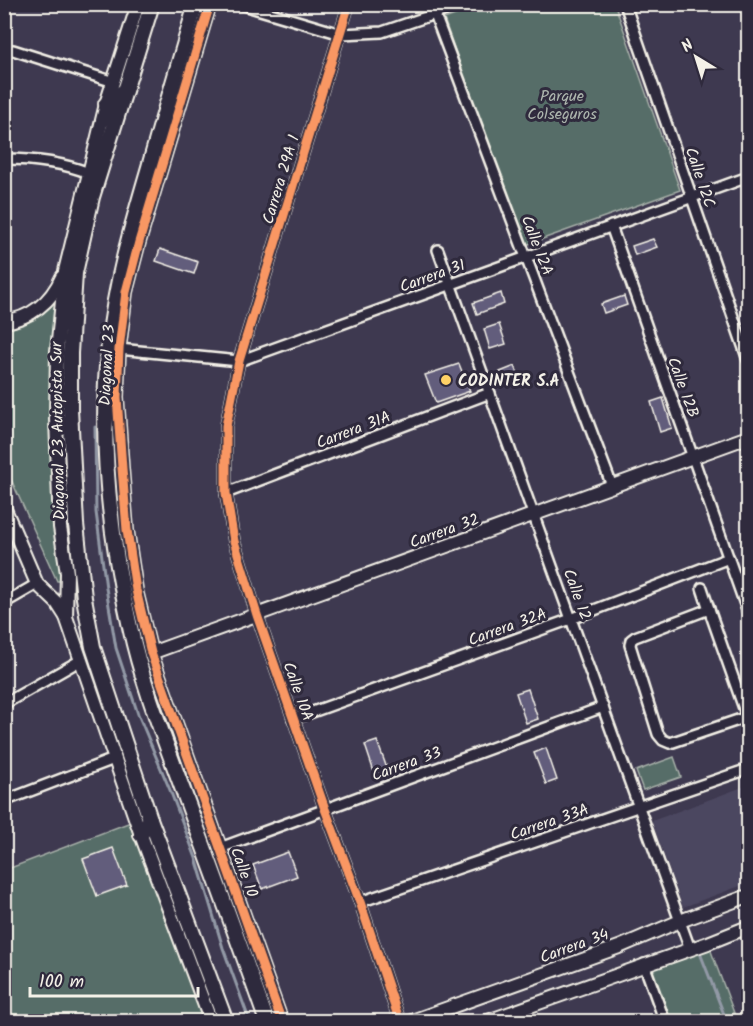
<svg xmlns="http://www.w3.org/2000/svg" width="753" height="1026" font-family="Kalam,sans-serif">
	<rect width="100%" height="100%" fill="#3e3950"/>
	<filter id="ink" filterUnits="userSpaceOnUse"><feTurbulence type="fractalNoise" baseFrequency=".0167" numOctaves="2"/><feDisplacementMap in="SourceGraphic" scale="12" xChannelSelector="R" yChannelSelector="G"/><feConvolveMatrix kernelMatrix="1 2 1 2 8 2 1 2 1" color-interpolation-filters="sRGB"/></filter>
	<g filter="url(#ink)">
		<path fill="#4c4760" d="M 748,785 L 748,883 L 683,907 L 652,821 Z"/>
		<g fill="#576d68" stroke="#a6afa8" stroke-width="1.5">
			<path d="M 484,5 L 615,5 L 680,190 L 523,246 L 444,19 Z"/>
			<path d="M 54,302 L 56,304 L 50,376 L 55,528 L 61,581 L 57,581 L 5,466 L 4,331 L 28,322 Z"/>
			<path d="M 674,757 L 681,777 L 643,790 L 636,771 Z"/>
			<path d="M 136,820 L 211,1021 L 5,1021 L 5,870 Z"/>
			<path d="M 708,943 L 737,1021 L 665,1021 L 644,964 Z"/>
		</g>
		<g fill="none" stroke-linecap="round" stroke-linejoin="round">
			<g stroke="#9299a6" stroke-width="3">
				<path d="M 95,427 L 96,512 L 106,588 L 116,648 L 138,714 L 170,790 L 196,858 L 223,948 L 250,1022"/>
				<path d="M 700,953 L 727,1022"/>
			</g>
		</g>
		<g fill="#625d7b" stroke="#f4f1e8" stroke-width="1.5">
			<path d="M 653,239 L 657,247 L 635,255 L 632,246 Z"/>
			<path d="M 160,249 L 198,262 L 194,274 L 156,261 Z"/>
			<path d="M 501,293 L 504,304 L 477,314 L 473,303 Z"/>
			<path d="M 624,296 L 627,305 L 604,313 L 601,304 Z"/>
			<path d="M 499,324 L 506,344 L 490,349 L 484,329 Z"/>
			<path d="M 459,364 L 470,391 L 436,403 L 425,375 Z"/>
			<path d="M 515,366 L 519,376 L 503,382 L 500,372 Z"/>
			<path d="M 663,398 L 672,428 L 660,432 L 651,402 Z"/>
			<path d="M 528,689 L 538,719 L 526,723 L 516,693 Z"/>
			<path d="M 377,741 L 388,771 L 375,775 L 365,745 Z"/>
			<path d="M 546,748 L 557,780 L 546,784 L 534,753 Z"/>
			<path d="M 113,848 L 127,885 L 97,896 L 83,859 Z"/>
			<path d="M 288,852 L 297,876 L 262,889 L 253,865 Z"/>
		</g>
		<g fill="none" stroke-linecap="round" stroke-linejoin="round">
			<g stroke="#f4f1e8" stroke-width="14">
				<g id="street">
					<path d="M 240,4 L 341,34 L 382,32 L 464,4"/>
					<path d="M 349,4 L 239,361 L 226,426 L 226,493 L 234,541 L 257,615 L 325,809 L 360,902 L 400,1022"/>
					<path d="M 625,4 L 748,360"/>
					<path d="M 435,15 L 612,486"/>
					<path d="M 4,50 L 13,50 L 114,82"/>
					<path d="M 4,159 C 33,159 61,162 89,173"/>
					<path d="M 611,226 L 748,613"/>
					<path d="M 438,250 L 690,949"/>
					<path d="M 119,349 L 239,361 L 748,177"/>
					<path d="M 226,493 L 490,393"/>
					<path d="M 702,588 L 709,609"/>
					<path d="M 4,603 L 37,584"/>
					<path d="M 4,704 L 81,660"/>
					<path d="M 747,717 L 709,609 L 635,637 L 631,640 L 630,645 L 658,734 L 663,740 L 670,743 L 747,717 L 748,717"/>
					<path d="M 293,719 L 571,619 L 729,558"/>
					<path d="M 4,801 L 114,759"/>
					<path d="M 220,848 L 603,707"/>
					<path d="M 360,902 L 748,769"/>
					<path d="M 644,964 L 665,1022"/>
				</g>
			</g>
			<g stroke="#f4f1e8" stroke-width="16">
				<g id="secondary">
					<path d="M 210,4 L 139,242 L 126,292 L 119,349 L 117,397 L 122,468 L 127,530 L 136,590 L 151,653 L 282,1022"/>
					<path d="M 4,322 C 31,318 51,302 62,277"/>
					<path d="M 4,507 L 37,584 L 57,603 L 66,617 L 141,835 L 211,1022"/>
					<path d="M 66,617 L 67,573 L 60,527 L 56,419 L 57,351 L 65,271 L 106,104 L 138,4"/>
					<path d="M 151,653 L 748,437"/>
					<path d="M 409,1022 L 619,947 L 680,921 L 748,896"/>
					<path d="M 485,1022 L 708,943 L 748,927"/>
				</g>
			</g>
			<g stroke="#f4f1e8" stroke-width="18">
				<g id="primary">
					<path d="M 152,4 L 92,197 L 75,273 L 70,353 L 70,409 L 76,524 L 84,598 L 93,647 L 150,819 L 226,1022"/>
					<path d="M 196,4 C 180,59 164,113 149,167 C 132,225 115,283 109,343 C 99,437 109,534 130,627 C 142,683 164,738 184,793 C 212,869 240,945 267,1022"/>
					<path d="M 114,123 L 106,104 L 124,91"/>
					<path d="M 141,835 L 150,819"/>
				</g>
			</g>
			<use href="#street" stroke="#2f2a3d" stroke-width="9"/>
			<use href="#secondary" stroke="#2f2a3d" stroke-width="12"/>
			<use href="#primary" stroke="#2f2a3d" stroke-width="14"/>
			<g stroke="#2f2a3d" stroke-width="13">
				<g id="cycleway">
					<path d="M 210,4 L 139,242 L 126,292 L 119,349 L 117,397 L 122,468 L 127,530 L 136,590 L 151,653 L 282,1022"/>
					<path d="M 349,4 L 239,361 L 226,426 L 226,493 L 234,541 L 257,615 L 325,809 L 360,902 L 400,1022"/>
				</g>
			</g>
			<use href="#cycleway" stroke="#f99763" stroke-width="9"/>
		</g>
	</g>
	<circle fill="#ffd166" stroke="#2f2a3d" stroke-width="2" cx="446" cy="380" r="6"/>
	<g text-anchor="middle" stroke-width="6" stroke-linejoin="round" paint-order="stroke">
		<g font-size="16" fill="#adb6ae" stroke="#2f2a3d">
			<text x="562" y="101">Parque<tspan x="562" dy="18">Colseguros</tspan></text>
		</g>
		<g font-size="16" fill="#f4f1e8" stroke="#2f2a3d">
			<text transform="translate(701 177) rotate(71)" y="6">Calle 12C</text>
			<text transform="translate(280 179) rotate(-73)" y="6">Carrera 29A 1</text>
			<text transform="translate(538 245) rotate(69)" y="6">Calle 12A</text>
			<text transform="translate(432 275) rotate(-20)" y="6">Carrera 31</text>
			<text transform="translate(106 365) rotate(-87)" y="6">Diagonal 23</text>
			<text transform="translate(684 387) rotate(70)" y="6">Calle 12B</text>
			<text transform="translate(353 429) rotate(-21)" y="6">Carrera 31A</text>
			<text transform="translate(57 431) rotate(-91)" y="6">Diagonal 23 Autopista Sur</text>
			<text transform="translate(444 530) rotate(-20)" y="6">Carrera 32</text>
			<text transform="translate(578 594) rotate(70)" y="6">Calle 12</text>
			<text transform="translate(507 626) rotate(-20)" y="6">Carrera 32A</text>
			<text transform="translate(299 691) rotate(70)" y="6">Calle 10A</text>
			<text transform="translate(406 763) rotate(-20)" y="6">Carrera 33</text>
			<text transform="translate(549 821) rotate(-19)" y="6">Carrera 33A</text>
			<text transform="translate(245 872) rotate(70)" y="6">Calle 10</text>
			<text transform="translate(574 945) rotate(-20)" y="6">Carrera 34</text>
		</g>
		<g font-size="16" font-weight="bold" fill="#f4f1e8" stroke="#2f2a3d" text-anchor="start">
			<text x="458" y="386">CODINTER S.A</text>
		</g>
	</g>
	<rect width="753" height="1026" fill="none" stroke="#2f2a3d" stroke-width="24"/>
	<rect x="12" y="12" width="729" height="1002" fill="none" stroke="#f4f1e8" stroke-width="2" filter="url(#ink)"/>
	<g transform="translate(696 57) rotate(322)" stroke="#2f2a3d" stroke-width="4.5" paint-order="stroke">
	<path d="M0-4.5L10 22L0 15L-10 22Z" fill="#f4f1e8"/>
	<text y="-9" font-size="16" font-weight="bold" text-anchor="middle" fill="#f4f1e8">N</text>
	</g>
	<path d="M30 987v9h168v-9" fill="none" stroke="#f4f1e8" stroke-width="3"/>
	<text x="39" y="987" font-size="18" fill="#f4f1e8" stroke="#2f2a3d" stroke-width="4.5" paint-order="stroke">100 m</text>
</svg>
